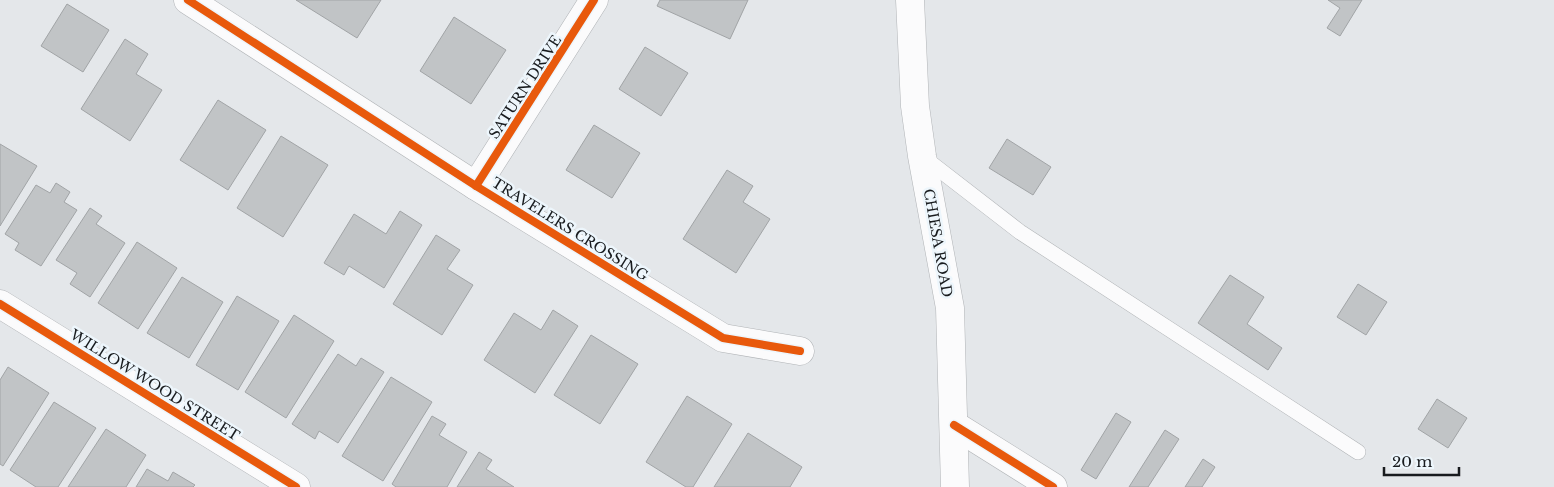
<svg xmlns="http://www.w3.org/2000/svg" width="1554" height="487" font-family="'Libre Baskerville',serif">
	<rect width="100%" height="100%" fill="#e4e7ea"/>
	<g fill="#c1c4c6" stroke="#a1a4a6">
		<path d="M 296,0 L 381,0 L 357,38 Z"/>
		<path d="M 660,0 L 748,0 L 730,39 L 657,6 Z"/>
		<path d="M 1362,0 L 1340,36 L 1327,28 L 1340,8 L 1328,0 Z"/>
		<path d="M 67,4 L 109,30 L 83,72 L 41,46 Z"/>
		<path d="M 454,17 L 506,50 L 471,104 L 420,71 Z"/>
		<path d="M 125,39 L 148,54 L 136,74 L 162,90 L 130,141 L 81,109 Z"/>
		<path d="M 645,47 L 688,73 L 661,116 L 619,89 Z"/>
		<path d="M 218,100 L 266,130 L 228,190 L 180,160 Z"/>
		<path d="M 594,125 L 640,153 L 612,198 L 566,170 Z"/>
		<path d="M 281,136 L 328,165 L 283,237 L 237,208 Z"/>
		<path d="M 1007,139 L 1051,167 L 1033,195 L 989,168 Z"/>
		<path d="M 0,144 L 37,166 L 0,226 Z"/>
		<path d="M 727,170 L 753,186 L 743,202 L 770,219 L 736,273 L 683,239 Z"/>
		<path d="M 56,183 L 70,192 L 64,202 L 77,210 L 41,266 L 15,250 L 19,243 L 5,234 L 36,185 L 50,193 Z"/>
		<path d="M 90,208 L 102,216 L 96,224 L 125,243 L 90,297 L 70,284 L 77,273 L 56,260 Z"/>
		<path d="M 400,211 L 422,225 L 384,288 L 349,266 L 344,275 L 324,263 L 354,214 L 386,234 Z"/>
		<path d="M 436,235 L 460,250 L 447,269 L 473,285 L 442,335 L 393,304 Z"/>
		<path d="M 137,242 L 177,268 L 138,329 L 98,303 Z"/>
		<path d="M 1230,275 L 1264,297 L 1247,324 L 1282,348 L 1268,370 L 1198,323 Z"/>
		<path d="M 182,277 L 223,302 L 189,358 L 147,333 Z"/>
		<path d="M 1358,284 L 1387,302 L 1366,335 L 1337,317 Z"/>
		<path d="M 237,296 L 279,321 L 238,390 L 196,365 Z"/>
		<path d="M 553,310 L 578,326 L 535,393 L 484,360 L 514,313 L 541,330 Z"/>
		<path d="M 294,315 L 334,341 L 286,418 L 245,392 Z"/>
		<path d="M 591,335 L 638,364 L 600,424 L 554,395 Z"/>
		<path d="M 338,354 L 356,366 L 361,358 L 384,372 L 338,443 L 319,431 L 315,439 L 292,424 Z"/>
		<path d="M 8,367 L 49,393 L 3,466 L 0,464 L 0,380 Z"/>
		<path d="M 391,377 L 432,402 L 383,481 L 342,456 Z"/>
		<path d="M 687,396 L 732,424 L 693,487 L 686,487 L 646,462 Z"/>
		<path d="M 1437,399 L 1467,418 L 1448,448 L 1418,429 Z"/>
		<path d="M 54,402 L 96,428 L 58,487 L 36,487 L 10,470 Z"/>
		<path d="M 1116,413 L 1131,422 L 1096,479 L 1081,470 Z"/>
		<path d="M 432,416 L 446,424 L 439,435 L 467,452 L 447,487 L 396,487 L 392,484 Z"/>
		<path d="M 106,429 L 146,455 L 126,487 L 68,487 Z"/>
		<path d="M 1165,430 L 1179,439 L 1148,487 L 1129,487 Z"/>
		<path d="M 748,433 L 802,467 L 790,487 L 714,487 Z"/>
		<path d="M 479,452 L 492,460 L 486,469 L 514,487 L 457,487 Z"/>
		<path d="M 1203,459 L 1215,467 L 1202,487 L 1185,487 Z"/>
		<path d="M 147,469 L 168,481 L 173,472 L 195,485 L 193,487 L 136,487 Z"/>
	</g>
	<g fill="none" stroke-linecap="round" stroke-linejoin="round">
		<g stroke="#b0b3b6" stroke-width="16">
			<path id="lane" d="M 923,157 L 1020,232 L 1358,452"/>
		</g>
		<g stroke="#b0b3b6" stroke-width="29">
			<g id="street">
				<path d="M 188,0 L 476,186 L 723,338 L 800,351"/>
				<path d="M 476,186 L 594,0"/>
				<path d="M 0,304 L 296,487"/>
				<path d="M 954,425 L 1053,487"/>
			</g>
		</g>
		<g stroke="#b0b3b6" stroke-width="29">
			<path id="secondary" d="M 910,0 L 915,106 L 922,156 L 950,308 L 955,487"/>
		</g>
		<use href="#lane" stroke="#fbfbfc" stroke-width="15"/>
		<use href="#street" stroke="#fbfbfc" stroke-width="28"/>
		<use href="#secondary" stroke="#fbfbfc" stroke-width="28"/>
		<g stroke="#edf6fc" stroke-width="11">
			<g id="cycleway">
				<path d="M 188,0 L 476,186 L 723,338 L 800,351"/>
				<path d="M 476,186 L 594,0"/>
				<path d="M 0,304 L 296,487"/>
				<path d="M 954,425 L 1053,487"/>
			</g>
		</g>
		<use href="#cycleway" stroke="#e8590c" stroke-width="8"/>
	</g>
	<g text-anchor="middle" stroke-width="5" stroke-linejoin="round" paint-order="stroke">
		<g font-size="14" fill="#181b1e" stroke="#edf6fc">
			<text transform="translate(525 87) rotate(-57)" y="5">SATURN DRIVE</text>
			<text transform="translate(570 229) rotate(32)" y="5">TRAVELERS CROSSING</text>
			<text transform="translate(938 243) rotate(80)" y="5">CHIESA ROAD</text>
			<text transform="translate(155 385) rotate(32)" y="5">WILLOW WOOD STREET</text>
		</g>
	</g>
	<path d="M1384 467v8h75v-8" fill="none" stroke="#181b1e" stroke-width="2.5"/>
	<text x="1392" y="467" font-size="15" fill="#181b1e" stroke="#edf6fc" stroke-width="4" paint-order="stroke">20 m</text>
</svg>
